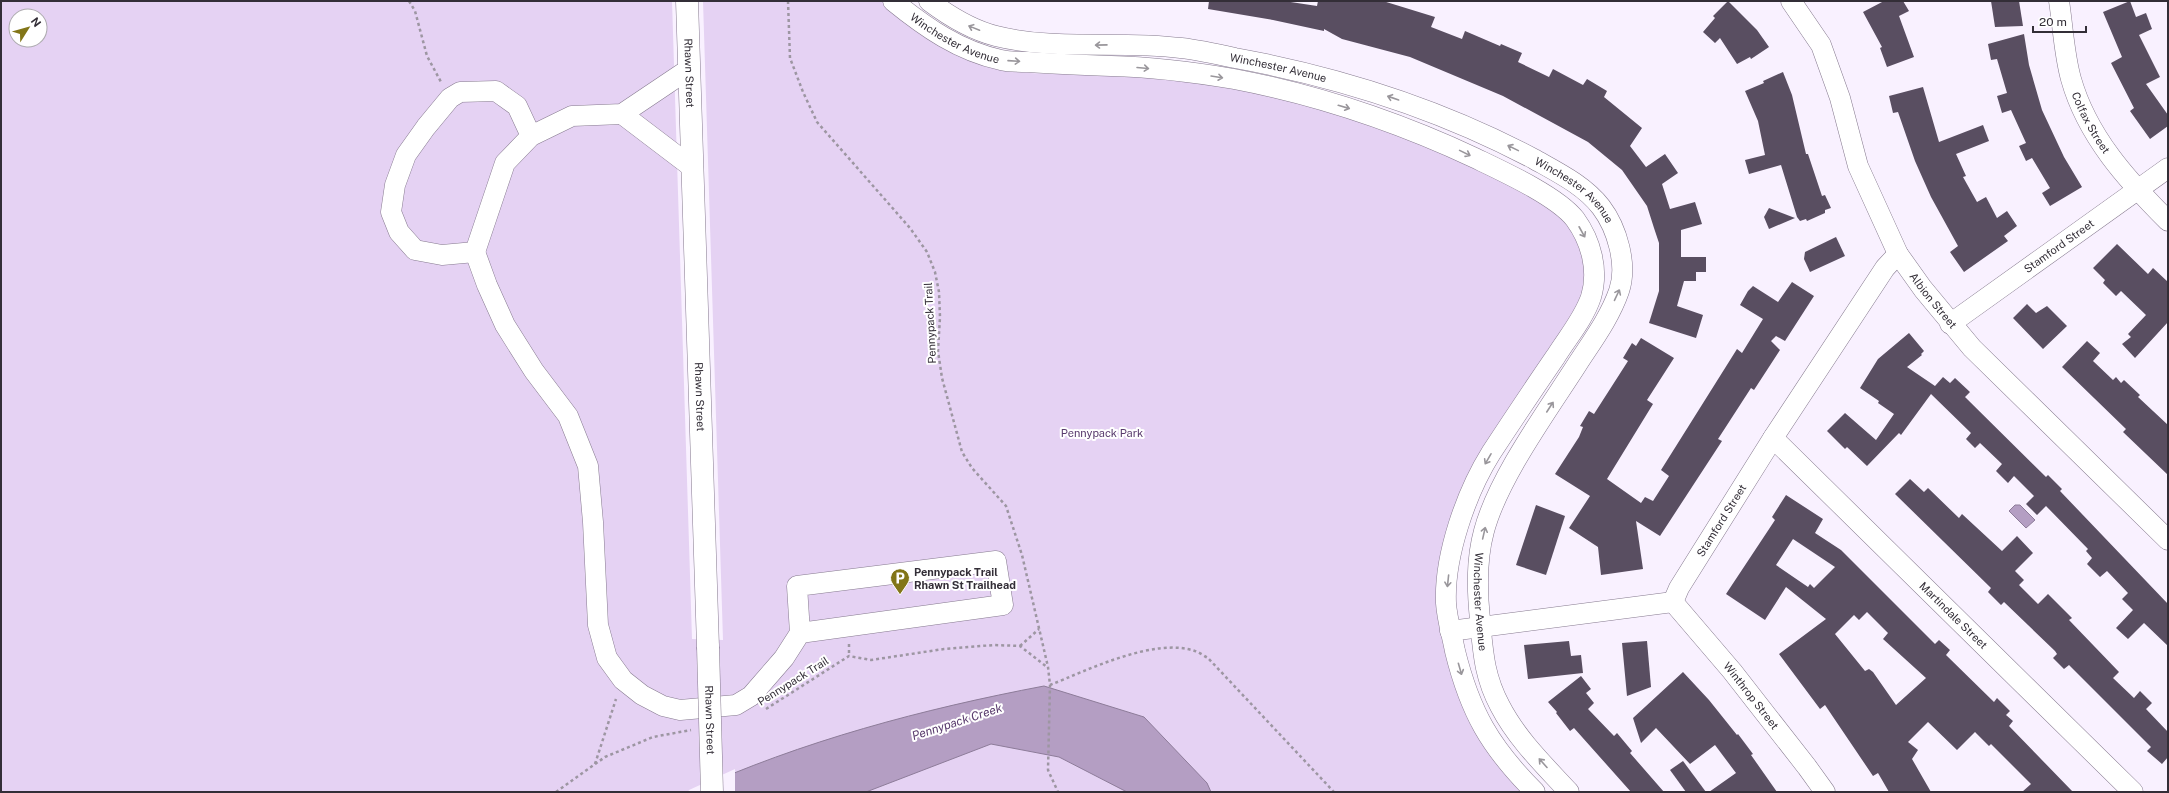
<svg xmlns="http://www.w3.org/2000/svg" width="2169" height="793" font-family="'Public Sans',sans-serif">
	<rect width="100%" height="100%" fill="#f9f1ff"/>
	<path fill="#e5d2f3" fill-rule="evenodd" d="M 1,1 L 672,1 L 692,639 L 723,640 L 703,1 L 884,1 L 948,51 L 1013,72 L 1048,74 L 1112,73 L 1203,81 L 1332,109 L 1451,153 L 1566,215 L 1588,263 L 1581,300 L 1470,477 L 1446,638 L 1527,792 L 1,792 ZM 16,16 L 40,16 L 40,40 L 16,40 Z"/>
	<g fill="#b49ec3" stroke="#8d7c99">
		<path d="M 2015,505 L 2020,505 L 2035,520 L 2026,528 L 2009,511 Z"/>
		<path d="M 1044,686 L 1144,717 L 1207,783 L 1211,792 L 1127,792 L 1059,757 L 991,744 L 866,792 L 690,792 C 802,741 923,709 1044,686 Z"/>
	</g>
	<path fill="#f9f1ff" d="M 735,769 L 735,792 L 688,792 L 689,790 Z"/>
	<g fill="#594e61" fill-rule="evenodd">
		<path d="M 1209,1 L 1284,1 L 1317,6 L 1318,1 L 1383,1 L 1435,17 L 1431,27 L 1462,39 L 1465,31 L 1500,46 L 1501,44 L 1522,53 L 1518,62 L 1549,77 L 1553,69 L 1583,85 L 1587,79 L 1607,91 L 1604,97 L 1642,128 L 1630,146 L 1646,167 L 1665,154 L 1678,173 L 1662,184 L 1670,209 L 1695,202 L 1702,224 L 1681,230 L 1681,257 L 1706,257 L 1706,272 L 1696,272 L 1696,281 L 1684,281 L 1677,306 L 1703,315 L 1696,338 L 1649,323 L 1659,291 L 1659,243 L 1654,228 L 1647,206 L 1622,170 L 1588,142 L 1503,96 L 1410,57 L 1342,39 L 1324,29 L 1324,31 L 1273,20 L 1208,9 Z"/>
		<path d="M 1728,1 L 1757,30 L 1769,47 L 1751,59 L 1750,57 L 1737,64 L 1720,38 L 1715,43 L 1703,32 L 1715,18 L 1713,16 Z"/>
		<path d="M 1884,1 L 1903,1 L 1909,11 L 1899,16 L 1914,57 L 1887,67 L 1880,48 L 1882,47 L 1863,12 Z"/>
		<path d="M 1991,1 L 2019,1 L 2023,26 L 1995,27 Z"/>
		<path d="M 2130,1 L 2136,17 L 2146,13 L 2152,29 L 2139,35 L 2160,77 L 2146,84 L 2168,115 L 2168,126 L 2150,139 L 2130,111 L 2134,108 L 2111,63 L 2122,57 L 2103,12 Z"/>
		<path d="M 2024,34 L 2029,65 L 2042,110 L 2064,157 L 2082,187 L 2050,206 L 2042,193 L 2050,188 L 2032,158 L 2026,161 L 2019,146 L 2026,143 L 2011,110 L 2002,113 L 1997,96 L 2007,93 L 1997,59 L 1991,60 L 1988,44 Z"/>
		<path d="M 1783,72 L 1792,95 L 1806,154 L 1808,154 L 1822,196 L 1825,195 L 1831,208 L 1825,210 L 1825,213 L 1807,221 L 1806,219 L 1800,221 L 1797,217 L 1781,165 L 1749,174 L 1745,160 L 1765,155 L 1758,121 L 1745,91 L 1764,83 L 1763,81 Z"/>
		<path d="M 1923,87 L 1939,142 L 1983,125 L 1989,141 L 1956,154 L 1966,176 L 1963,177 L 1977,202 L 1986,197 L 1997,218 L 2007,211 L 2017,226 L 2004,236 L 2008,241 L 1964,272 L 1950,252 L 1958,246 L 1931,197 L 1915,161 L 1898,112 L 1893,113 L 1889,96 Z"/>
		<path d="M 1769,208 L 1795,218 L 1769,229 L 1764,217 Z"/>
		<path d="M 1836,237 L 1845,256 L 1810,272 L 1804,259 L 1805,252 Z"/>
		<path d="M 2117,244 L 2148,274 L 2153,268 L 2168,282 L 2168,322 L 2135,358 L 2122,344 L 2131,337 L 2128,334 L 2146,315 L 2121,291 L 2116,296 L 2103,283 L 2105,280 L 2093,268 Z"/>
		<path d="M 1792,282 L 1814,296 L 1785,341 L 1776,336 L 1771,341 L 1780,350 L 1754,390 L 1751,388 L 1718,439 L 1722,441 L 1660,536 L 1636,521 L 1643,569 L 1601,575 L 1598,547 L 1569,528 L 1590,496 L 1555,474 L 1579,437 L 1583,427 L 1580,426 L 1589,411 L 1594,414 L 1628,361 L 1623,358 L 1632,343 L 1636,346 L 1641,338 L 1674,358 L 1647,400 L 1653,404 L 1607,479 L 1641,503 L 1645,497 L 1653,501 L 1669,476 L 1661,470 L 1737,349 L 1742,353 L 1763,319 L 1740,305 L 1748,291 L 1753,286 L 1778,302 Z"/>
		<path d="M 2027,304 L 2036,313 L 2047,306 L 2067,326 L 2043,349 L 2013,318 Z"/>
		<path d="M 1909,333 L 1924,351 L 1921,354 L 1922,355 L 1907,367 L 1935,386 L 1943,377 L 1950,383 L 1955,378 L 1970,392 L 1965,397 L 2046,477 L 2048,475 L 2062,489 L 2060,491 L 2168,604 L 2168,646 L 2144,623 L 2128,639 L 2116,628 L 2133,610 L 2122,599 L 2128,593 L 2107,571 L 2100,577 L 2087,564 L 2092,558 L 2086,551 L 2088,549 L 2046,506 L 2037,515 L 2026,504 L 2034,496 L 2014,476 L 2008,483 L 1996,471 L 2002,464 L 1980,443 L 1975,448 L 1966,439 L 1971,433 L 1931,394 L 1901,435 L 1899,433 L 1867,466 L 1847,447 L 1845,449 L 1827,431 L 1845,413 L 1876,440 L 1894,414 L 1878,403 L 1879,401 L 1860,388 L 1878,359 Z"/>
		<path d="M 2087,341 L 2100,353 L 2093,361 L 2113,380 L 2116,377 L 2121,383 L 2124,380 L 2140,395 L 2138,397 L 2168,425 L 2168,475 L 2123,432 L 2126,429 L 2062,367 Z"/>
		<path d="M 1910,479 L 1924,492 L 1928,488 L 1959,518 L 1962,514 L 2002,551 L 2017,536 L 2033,553 L 2015,571 L 2024,580 L 2019,585 L 2038,604 L 2048,594 L 2072,618 L 2069,620 L 2119,672 L 2113,678 L 2134,698 L 2140,691 L 2152,703 L 2146,709 L 2168,732 L 2168,757 L 2162,764 L 2147,751 L 2151,747 L 2069,665 L 2064,669 L 2053,658 L 2057,654 L 2055,651 L 2004,602 L 2001,605 L 1988,592 L 1991,588 L 1895,494 Z"/>
		<path d="M 1786,495 L 1823,519 L 1815,533 L 1841,550 L 1935,644 L 1939,640 L 1950,650 L 1946,655 L 1994,702 L 1997,698 L 2010,711 L 2006,715 L 2013,721 L 2009,726 L 2073,792 L 2022,792 L 2031,784 L 1991,744 L 1989,746 L 1975,732 L 1957,750 L 1928,722 L 1908,742 L 1918,750 L 1912,759 L 1931,792 L 1889,792 L 1878,773 L 1873,776 L 1825,705 L 1820,709 L 1779,654 L 1826,619 L 1786,587 L 1765,620 L 1726,594 L 1775,520 L 1772,517 ZM 1793,539 L 1835,567 L 1814,588 L 1810,584 L 1808,587 L 1776,565 ZM 1867,612 L 1888,633 L 1883,639 L 1926,678 L 1896,705 L 1873,672 L 1869,669 L 1865,671 L 1835,634 L 1854,615 L 1859,620 Z"/>
		<path d="M 1536,505 L 1565,516 L 1546,575 L 1516,565 Z"/>
		<path d="M 1569,641 L 1571,656 L 1581,655 L 1583,673 L 1528,679 L 1524,645 Z"/>
		<path d="M 1647,641 L 1651,687 L 1627,696 L 1622,643 Z"/>
		<path d="M 1683,672 L 1709,700 L 1737,735 L 1738,734 L 1753,754 L 1751,755 L 1777,792 L 1709,792 L 1736,773 L 1715,745 L 1690,764 L 1656,728 L 1641,743 L 1633,718 Z"/>
		<path d="M 1581,676 L 1591,689 L 1586,693 L 1594,703 L 1588,709 L 1614,736 L 1617,733 L 1632,751 L 1630,753 L 1664,792 L 1631,792 L 1574,728 L 1570,731 L 1556,713 L 1557,712 L 1548,702 Z"/>
		<path d="M 1683,761 L 1706,792 L 1686,792 L 1670,770 Z"/>
	</g>
	<g fill="none" stroke-linecap="round" stroke-linejoin="round">
		<g stroke="#867a8f" stroke-width="21">
			<g id="minor">
				<path id="s1" d="M 893,1 C 925,27 959,51 1001,60 C 1009,62 1019,62 1028,62 C 1056,64 1083,65 1111,66 C 1152,67 1193,72 1234,79 C 1318,95 1398,122 1475,158 C 1502,171 1557,196 1575,219 C 1591,241 1599,270 1591,297 C 1584,318 1568,337 1556,356 C 1534,388 1512,421 1491,453 C 1466,493 1444,556 1446,603 C 1447,619 1452,635 1455,651 C 1470,712 1490,747 1535,792"/>
				<path id="s2" d="M 929,1 C 949,16 972,30 996,36 C 1056,51 1119,40 1181,48 C 1199,50 1217,54 1235,58 C 1339,77 1440,109 1534,159 C 1557,172 1584,185 1601,207 C 1617,228 1628,265 1619,291 C 1610,317 1593,340 1578,363 C 1548,410 1498,478 1484,531 C 1476,560 1477,590 1480,620 C 1483,652 1484,676 1500,706 C 1517,739 1544,765 1569,792"/>
				<path id="s3" d="M 1791,1 L 1821,45 L 1840,98 L 1858,166 L 1898,254 L 1923,289 L 1972,348 L 2168,540"/>
				<path id="s4" d="M 2059,1 C 2063,27 2064,54 2071,79 C 2087,136 2127,180 2168,221"/>
				<path d="M 622,114 L 693,168"/>
				<path d="M 531,136 L 517,106 L 496,91 L 460,92 L 450,98 L 426,127 L 406,155 L 395,185 L 391,212 L 399,232 L 415,250 L 442,255 L 475,252 L 505,163 L 531,136 L 572,116 L 622,114 L 689,69"/>
				<path d="M 475,252 L 487,285 L 505,325 L 534,371 L 568,416 L 588,466 L 593,522 L 598,625 L 607,658 L 623,680 L 642,695 L 663,706 L 680,710 L 736,705 L 751,696 L 784,658 L 800,633 L 1003,605 L 996,561 L 797,586 L 800,633"/>
				<path id="s5" d="M 1950,324 L 2168,168"/>
				<path id="s6" d="M 1773,438 L 2133,792"/>
				<path id="s7" d="M 1673,602 L 1679,588 L 1773,438 L 1885,268 L 1898,254"/>
				<path id="s8" d="M 1673,602 L 1732,671 L 1807,767 L 1825,792"/>
				<path d="M 1450,631 L 1673,602"/>
			</g>
		</g>
		<g stroke="#867a8f" stroke-width="23">
			<g id="major">
				<path id="s9" d="M 687,1 L 708,647"/>
			</g>
		</g>
		<g stroke="#9d96a2" stroke-width="2.5" stroke-dasharray="3 3" stroke-linecap="butt">
			<path d="M 409,1 L 415,11 L 427,56 L 441,82"/>
			<path d="M 788,1 L 790,58 L 803,92 L 817,122 L 910,228 L 927,252 L 935,272 L 939,292 L 940,317 L 938,351 L 942,378 L 962,452 L 972,468 L 1006,506 L 1022,555 L 1048,667 L 1050,685 L 1048,770 L 1058,792"/>
			<path d="M 849,644 L 849,656"/>
			<path d="M 1020,646 L 1039,629"/>
			<path d="M 1050,685 C 1088,670 1154,637 1195,651 C 1199,652 1204,656 1208,658 L 1334,792"/>
			<path d="M 766,709 L 849,656 L 871,660 L 944,649 L 994,645 L 1020,646 L 1047,667"/>
			<path d="M 595,764 L 616,699"/>
			<path d="M 556,792 L 605,757 L 653,737 L 691,730"/>
		</g>
		<use href="#minor" stroke="#fff" stroke-width="20"/>
		<use href="#major" stroke="#fff" stroke-width="22"/>
		<g stroke="#867a8f" stroke-width="23" stroke-linecap="butt">
			<g id="major-bridge">
				<path id="s10" d="M 708,647 L 712,792"/>
			</g>
		</g>
		<use href="#major-bridge" stroke="#fff" stroke-width="22"/>
	</g>
	<defs><path id="oneway-shaft" d="M-6 0H5M1.5-3L5.5 0L1.5 3" fill="none" stroke-width="1.6" stroke-linecap="round" stroke-linejoin="round"/></defs>
	<g stroke="#99969b">
		<use href="#oneway-shaft" transform="translate(974 28) rotate(-158)"/>
		<use href="#oneway-shaft" transform="translate(1101 45) rotate(179)"/>
		<use href="#oneway-shaft" transform="translate(1014 61) rotate(4)"/>
		<use href="#oneway-shaft" transform="translate(1143 68) rotate(5)"/>
		<use href="#oneway-shaft" transform="translate(1217 77) rotate(9)"/>
		<use href="#oneway-shaft" transform="translate(1393 98) rotate(-161)"/>
		<use href="#oneway-shaft" transform="translate(1344 107) rotate(16)"/>
		<use href="#oneway-shaft" transform="translate(1513 148) rotate(-154)"/>
		<use href="#oneway-shaft" transform="translate(1465 153) rotate(26)"/>
		<use href="#oneway-shaft" transform="translate(1582 232) rotate(61)"/>
		<use href="#oneway-shaft" transform="translate(1617 295) rotate(-65)"/>
		<use href="#oneway-shaft" transform="translate(1550 407) rotate(-57)"/>
		<use href="#oneway-shaft" transform="translate(1488 459) rotate(120)"/>
		<use href="#oneway-shaft" transform="translate(1484 533) rotate(-77)"/>
		<use href="#oneway-shaft" transform="translate(1448 581) rotate(96)"/>
		<use href="#oneway-shaft" transform="translate(1460 669) rotate(74)"/>
		<use href="#oneway-shaft" transform="translate(1543 763) rotate(-132)"/>
	</g>
	<defs>
		<g id="parking-pin" transform="scale(1)"><path d="M0 17L-7.5 6A9.5 9.5 0 1 1 7.5 6Z" fill="#827518" stroke="#fff"/><path d="M-3.5-5.5H1a3.5 3.5 0 0 1 0 7H-1V5.5H-3.5ZM-1-3.4V-.6H.8a1.4 1.4 0 0 0 0-2.8Z" fill="#fff"/></g>
	</defs>
	<g fill-rule="evenodd">
		<use href="#parking-pin" x="900" y="578"/>
	</g>
	<g text-anchor="middle" stroke-width="4" stroke-linejoin="round" paint-order="stroke">
		<g font-size="11" fill="#332e37" stroke="#fff">
			<text dy="4" stroke="none"><textPath href="#s1" startOffset="73">Winchester Avenue</textPath></text>
			<text dy="4" stroke="none"><textPath href="#s2" startOffset="361">Winchester Avenue</textPath></text>
			<text dy="4" stroke="none"><textPath href="#s9" startOffset="72">Rhawn Street</textPath></text>
			<text dy="4" stroke="none"><textPath href="#s4" startOffset="127">Colfax Street</textPath></text>
			<text dy="4" stroke="none"><textPath href="#s2" startOffset="685">Winchester Avenue</textPath></text>
			<text dy="4" stroke="none"><textPath href="#s5" startOffset="134">Stamford Street</textPath></text>
			<text dy="4" stroke="none"><textPath href="#s3" startOffset="335">Albion Street</textPath></text>
			<text transform="translate(930 323) rotate(-93)" y="4">Pennypack Trail</text>
			<text dy="4" stroke="none"><textPath href="#s9" startOffset="396">Rhawn Street</textPath></text>
			<text dy="4" stroke="none"><textPath href="#s7" startOffset="95">Stamford Street</textPath></text>
			<text dy="4" stroke="none"><textPath href="#s2" startOffset="1153">Winchester Avenue</textPath></text>
			<text dy="4" stroke="none"><textPath href="#s6" startOffset="253">Martindale Street</textPath></text>
			<text transform="translate(793 681) rotate(-32)" y="4">Pennypack Trail</text>
			<text dy="4" stroke="none"><textPath href="#s8" startOffset="122">Winthrop Street</textPath></text>
			<text dy="4" stroke="none"><textPath href="#s10" startOffset="73">Rhawn Street</textPath></text>
		</g>
		<g font-size="11" fill="#593b6d" stroke="#fff">
			<text x="1102" y="437">Pennypack Park</text>
		</g>
		<g font-size="11" font-weight="bold" fill="#332e37" stroke="#fff" text-anchor="start">
			<text x="914" y="576">Pennypack Trail<tspan x="914" dy="13">Rhawn St Trailhead</tspan></text>
		</g>
		<g font-size="12" font-style="italic" fill="#5a3c6e" stroke="#fff">
			<text transform="translate(957 722) rotate(-18)" y="4">Pennypack Creek</text>
		</g>
	</g>
	<rect width="2169" height="793" fill="none" stroke="#332e37" stroke-width="4"/>
	<g transform="translate(28 28) rotate(53)"><circle r="19" fill="#ffffff" stroke="#adabaf"/>
	<path d="M0-3L7 15L0 10L-7 15Z" fill="#827518"/>
	<text y="-6" font-size="11" font-weight="bold" text-anchor="middle" fill="#332e37">N</text>
	</g>
	<path d="M2033 26v6h53v-6" fill="none" stroke="#332e37" stroke-width="2"/>
	<text x="2039" y="26" font-size="12" fill="#332e37" stroke="#ffffff" stroke-width="3" paint-order="stroke">20 m</text>
</svg>
